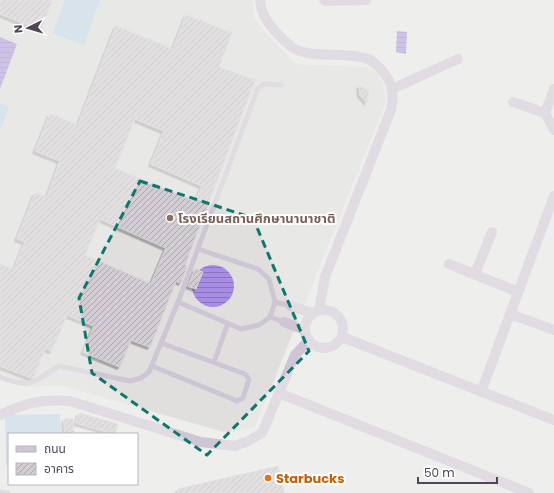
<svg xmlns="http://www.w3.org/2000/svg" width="554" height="493" font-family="Poppins,'Noto Sans Thai',sans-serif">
	<defs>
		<pattern id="water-rules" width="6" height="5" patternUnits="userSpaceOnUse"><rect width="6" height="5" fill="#a78de3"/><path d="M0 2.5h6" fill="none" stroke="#8a75bb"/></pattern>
		<pattern id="building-hatch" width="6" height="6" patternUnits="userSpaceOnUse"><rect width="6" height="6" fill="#d2ccd3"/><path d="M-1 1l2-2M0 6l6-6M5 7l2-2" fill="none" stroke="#ada7ae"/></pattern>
		<filter id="shadow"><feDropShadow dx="-2.5" dy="2.5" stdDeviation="0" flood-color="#0004"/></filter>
	</defs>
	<rect width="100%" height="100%" fill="#eeefec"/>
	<path fill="#e0dfdd" d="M 0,0 L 253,0 L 254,19 L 295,64 L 365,67 L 377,72 L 384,86 L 386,102 L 255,427 L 227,433 L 60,385 L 25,387 L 0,378 Z"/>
	<g fill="#bdd4ea">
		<path d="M 65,0 L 100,0 L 84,45 L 53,33 Z"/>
		<path d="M 0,103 L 9,107 L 0,130 Z"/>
		<path d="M 60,414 L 61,434 L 9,434 L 9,465 L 6,465 L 5,415 Z"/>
	</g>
	<g fill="url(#water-rules)">
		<path d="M 397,31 L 407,32 L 406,54 L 396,52 Z"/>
		<path d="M 0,37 L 17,44 L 0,89 Z"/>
		<circle cx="213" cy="286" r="21"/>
	</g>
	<g fill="url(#building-hatch)" stroke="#d6d0d7" fill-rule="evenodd" filter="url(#shadow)">
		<path d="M 0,0 L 52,0 L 41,30 L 0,14 Z"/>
		<path d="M 186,15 L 232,33 L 219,67 L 255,80 L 185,265 L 187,266 L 181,283 L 176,281 L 150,347 L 131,340 L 120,367 L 83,352 L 94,326 L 67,315 L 52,351 L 45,349 L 34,377 L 31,378 L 0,366 L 0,264 L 14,269 L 25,242 L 17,239 L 35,193 L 47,197 L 60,161 L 35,151 L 50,114 L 78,125 L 116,26 L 173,49 ZM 135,119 L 164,131 L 151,164 L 202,186 L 195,202 L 115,168 ZM 100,219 L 166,248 L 151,284 L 85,255 Z"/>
		<path d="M 359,85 L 369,91 L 367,103 L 360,95 Z"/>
		<path d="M 195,269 L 203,272 L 196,289 L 188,286 Z"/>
		<path d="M 79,413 L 118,424 L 115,434 L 76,423 Z"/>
		<path d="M 64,419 L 73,419 L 74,434 L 65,434 Z"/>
		<path d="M 278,466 L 284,493 L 178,493 L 178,489 Z"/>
	</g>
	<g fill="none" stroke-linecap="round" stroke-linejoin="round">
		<g stroke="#cfc6d5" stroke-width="5">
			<path d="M 178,302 L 241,329 L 259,325 L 270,317 L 275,302 L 269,279 L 258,269 L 198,249"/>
			<path d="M 275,302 L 291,306"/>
			<path d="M 270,317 L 284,322"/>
			<path d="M 214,362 L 228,323"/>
			<path d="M 152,366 L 235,400 L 237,401 L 243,398 L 249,379 L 245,374 L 161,343"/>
			<path d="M 0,377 C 31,389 33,382 59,366 L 130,381 L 141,378 L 149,372 L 178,302 L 258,88 L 265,84 L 281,85"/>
			<path d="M 0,492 L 8,493"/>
		</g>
		<g stroke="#cfc6d5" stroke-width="10">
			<path d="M 260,0 C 261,12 266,21 274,30 C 280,36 286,44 295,49 C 316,59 345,51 368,59 C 374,61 380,68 384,73 C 393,83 394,98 391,110 L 325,277 L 319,310"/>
			<path d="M 324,0 L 326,1 L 366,0"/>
			<path d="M 392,89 L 458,59"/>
			<path d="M 554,89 L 545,113 L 554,130"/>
			<path d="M 513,102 L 545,113"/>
			<path d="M 449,264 L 518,292"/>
			<path d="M 475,274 L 492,232"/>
			<path d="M 291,306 L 312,313"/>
			<circle cx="324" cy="329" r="19"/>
			<path d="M 510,314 L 554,330"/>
			<path d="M 284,322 L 305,330"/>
			<path d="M 342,337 L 554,420"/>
			<path d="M 481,392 L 554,196"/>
			<path d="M 279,393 L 529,493"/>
			<path d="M 0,415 C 26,403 40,399 70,401 L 201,442 L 235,446 L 248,441 L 262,433 L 295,355 L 309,340"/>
		</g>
	</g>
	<path d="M0 0H554V493H0ZM 140,181 L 253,218 L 309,351 L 207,455 L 92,373 L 79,298 Z" fill="#eeefec" fill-opacity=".55" fill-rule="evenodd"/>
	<path fill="none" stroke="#0f766e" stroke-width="3" stroke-dasharray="8 5" stroke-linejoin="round" d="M 140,181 L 253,218 L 309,351 L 207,455 L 92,373 L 79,298 Z"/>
	<circle fill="#8d6e63" stroke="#fff" stroke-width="1.5" cx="170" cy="218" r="4"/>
	<circle fill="#e8710a" stroke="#fff" stroke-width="1.5" cx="268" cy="478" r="4"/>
	<g text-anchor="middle" stroke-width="4" stroke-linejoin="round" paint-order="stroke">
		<g font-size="13" font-weight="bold" fill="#785e54" stroke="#fff" text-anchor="start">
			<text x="178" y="223">โรงเรียนสถานศึกษานานาชาติ</text>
		</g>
		<g font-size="13" font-weight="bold" fill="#c56008" stroke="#fff" text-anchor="start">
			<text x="276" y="483">Starbucks</text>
		</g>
	</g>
	<rect x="8" y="433" width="130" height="52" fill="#ffffff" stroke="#b9b5bc"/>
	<rect x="16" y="446" width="20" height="6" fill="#cfc6d5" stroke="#b9b5bc"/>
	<text x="44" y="453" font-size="12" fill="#504658">ถนน</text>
	<rect x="16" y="463" width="20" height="12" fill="url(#building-hatch)" stroke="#b9b5bc"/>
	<text x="44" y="473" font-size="12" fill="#504658">อาคาร</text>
	<g transform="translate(28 28) rotate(265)" stroke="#ffffff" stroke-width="3" paint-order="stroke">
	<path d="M0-3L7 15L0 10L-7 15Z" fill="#504658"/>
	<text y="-6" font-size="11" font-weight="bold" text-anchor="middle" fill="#504658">N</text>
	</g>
	<path d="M418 477v6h79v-6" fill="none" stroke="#504658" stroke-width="2"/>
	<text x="424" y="477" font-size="12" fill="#504658" stroke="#ffffff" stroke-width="3" paint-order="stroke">50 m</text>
</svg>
